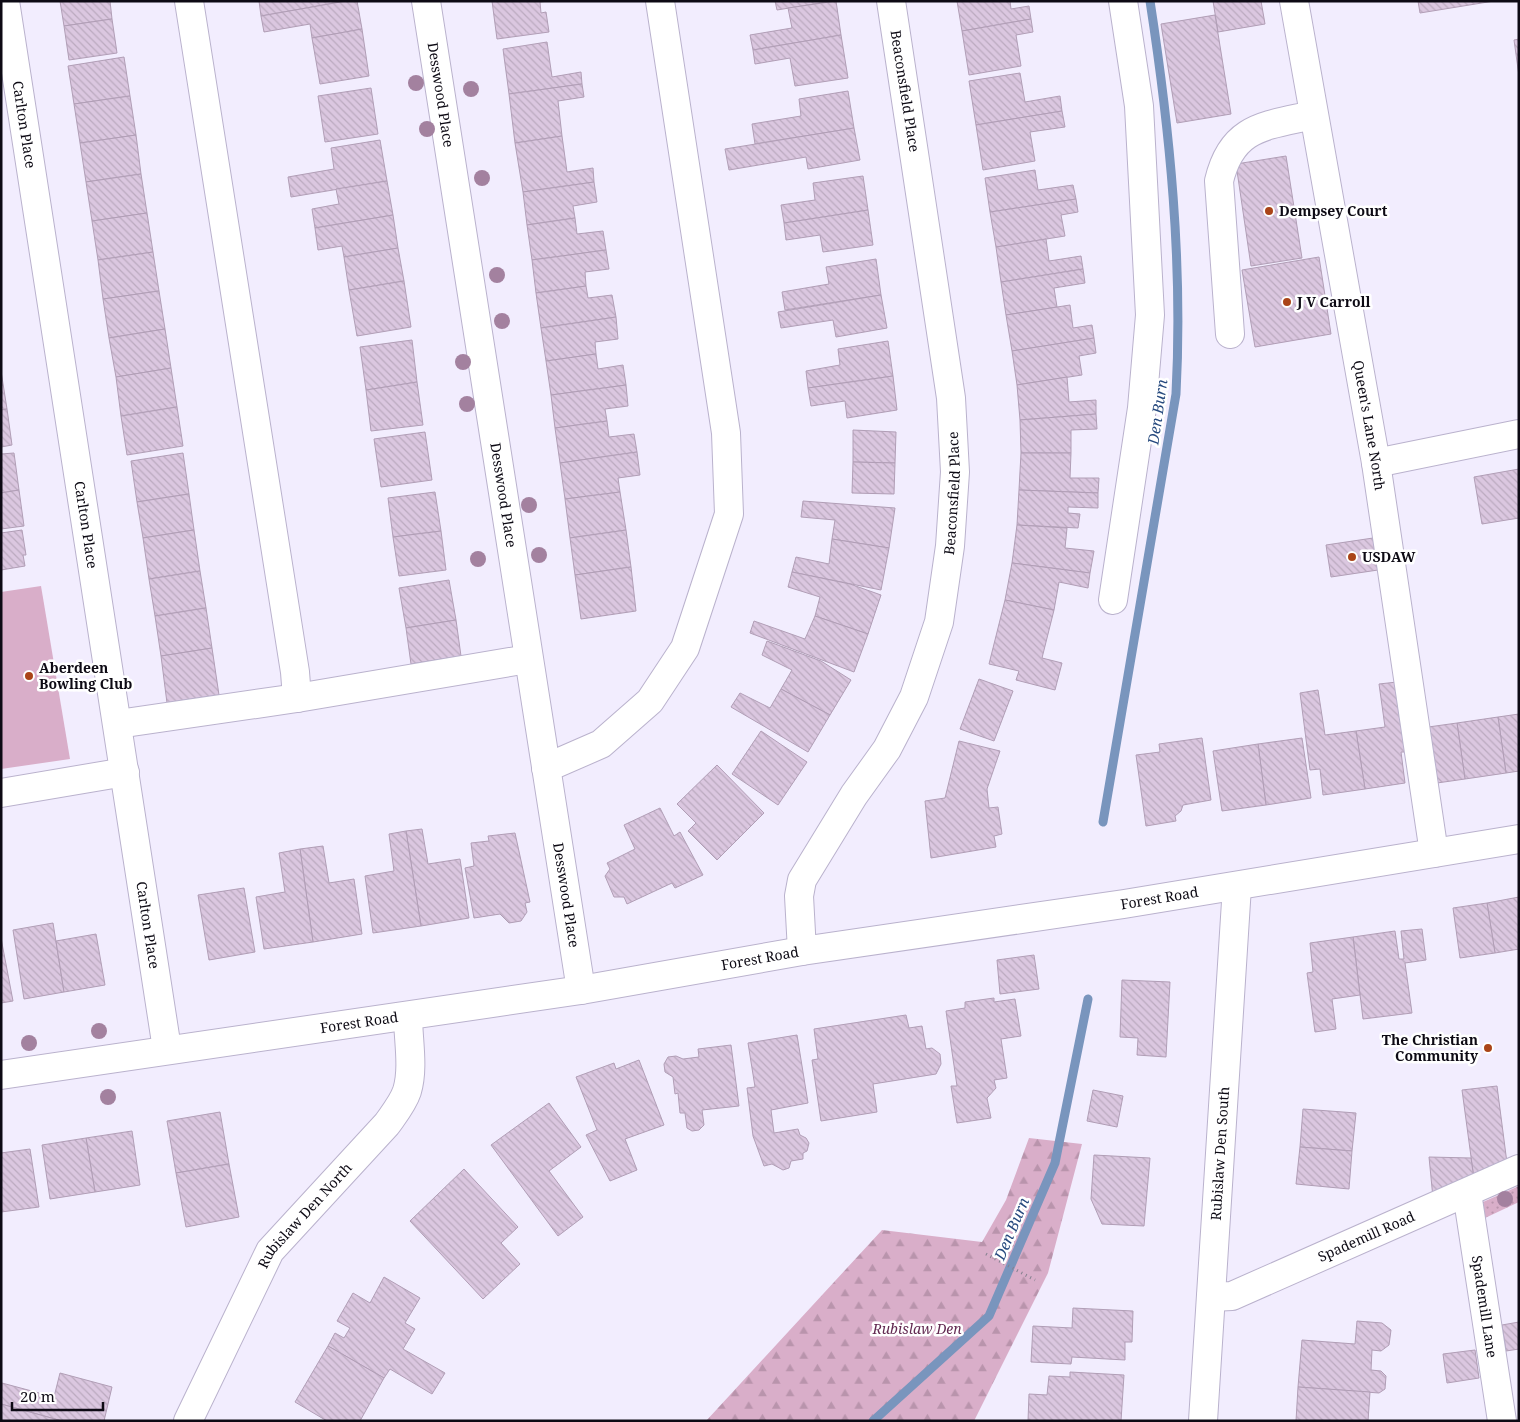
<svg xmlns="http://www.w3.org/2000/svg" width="1520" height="1422" font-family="'Noto Serif',serif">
	<defs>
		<pattern id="grass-dots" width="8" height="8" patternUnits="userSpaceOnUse" patternTransform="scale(1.25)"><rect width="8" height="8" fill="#d9aec9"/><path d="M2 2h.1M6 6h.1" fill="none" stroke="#b994ac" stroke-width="1.8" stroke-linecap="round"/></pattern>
		<pattern id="forest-firs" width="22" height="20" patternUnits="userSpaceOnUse" patternTransform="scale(1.25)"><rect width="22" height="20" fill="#d9aec9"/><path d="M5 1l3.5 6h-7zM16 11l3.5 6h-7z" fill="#b994ac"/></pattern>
		<pattern id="building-back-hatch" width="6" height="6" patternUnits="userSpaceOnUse" patternTransform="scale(1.25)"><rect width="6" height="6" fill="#dbc7e0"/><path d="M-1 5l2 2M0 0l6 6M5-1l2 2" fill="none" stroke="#bbaabf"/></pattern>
	</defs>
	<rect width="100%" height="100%" fill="#f2edfe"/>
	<path fill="url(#grass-dots)" d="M 1519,1186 L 1519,1202 L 1485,1218 L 1483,1202 Z"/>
	<path fill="url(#forest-firs)" d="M 1029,1138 L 1082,1144 L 1048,1273 L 974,1421 L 706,1421 L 882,1230 L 982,1242 L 1006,1200 Z"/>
	<path fill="#d9aec9" d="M 41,586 L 70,759 L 1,769 L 1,592 Z"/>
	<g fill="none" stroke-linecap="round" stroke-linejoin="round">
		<g stroke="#7995bd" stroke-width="9">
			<path d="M 1103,822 L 1176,394 C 1183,263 1170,131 1150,1"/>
			<path d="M 873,1421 L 989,1316 L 1055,1163 L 1088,999"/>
		</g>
	</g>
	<g fill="url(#building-back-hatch)" stroke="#b19eb6">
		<path d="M 60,1 L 110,1 L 112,19 L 64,26 Z"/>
		<path d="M 259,1 L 346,1 L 261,16 Z"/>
		<path d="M 346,1 L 357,1 L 362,29 L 312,38 L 310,24 L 264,32 L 261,16 Z"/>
		<path d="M 492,1 L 548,1 L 540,2 L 541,13 L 546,12 L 549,32 L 497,39 Z"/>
		<path d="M 775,1 L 832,1 L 777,10 Z"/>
		<path d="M 836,1 L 841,35 L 753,50 L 750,35 L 792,28 L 788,8 Z"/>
		<path d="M 957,1 L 1010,1 L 1011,9 L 1029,6 L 1031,19 L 962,31 Z"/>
		<path d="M 1213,1 L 1261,1 L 1265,24 L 1218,32 Z"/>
		<path d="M 1418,1 L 1494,1 L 1420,13 Z"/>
		<path d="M 1215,15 L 1231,114 L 1177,123 L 1161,24 Z"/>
		<path d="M 112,19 L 117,53 L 69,60 L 64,26 Z"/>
		<path d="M 1031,19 L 1033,32 L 1016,35 L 1021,66 L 969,75 L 962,31 Z"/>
		<path d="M 362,29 L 369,76 L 320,84 L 312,38 Z"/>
		<path d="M 841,35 L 848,78 L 795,86 L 790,58 L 755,64 L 753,50 Z"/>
		<path d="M 1519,39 L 1519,76 L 1514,40 Z"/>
		<path d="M 547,42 L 552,77 L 581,72 L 582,84 L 509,94 L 503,49 Z"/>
		<path d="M 124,57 L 130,96 L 74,104 L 68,66 Z"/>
		<path d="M 1020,73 L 1025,102 L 1060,96 L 1062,111 L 976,125 L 969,81 Z"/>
		<path d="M 582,84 L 584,97 L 558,101 L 562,136 L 515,143 L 509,94 Z"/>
		<path d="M 371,88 L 378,134 L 325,142 L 318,96 Z"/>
		<path d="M 848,91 L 854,128 L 755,144 L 752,124 L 801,116 L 799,99 Z"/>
		<path d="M 130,96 L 136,135 L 80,143 L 74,104 Z"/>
		<path d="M 1062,111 L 1065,127 L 1030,132 L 1035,161 L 983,170 L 976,125 Z"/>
		<path d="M 854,128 L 860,160 L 808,169 L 806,157 L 729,170 L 725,149 Z"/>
		<path d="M 136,135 L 141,174 L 86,182 L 80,143 Z"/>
		<path d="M 562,136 L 567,172 L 593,168 L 594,182 L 523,192 L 515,143 Z"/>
		<path d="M 380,140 L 387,181 L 291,197 L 288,177 L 334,169 L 331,148 Z"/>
		<path d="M 1286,156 L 1302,258 L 1251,266 L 1236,164 Z"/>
		<path d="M 1035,170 L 1038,190 L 1073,185 L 1076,199 L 990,212 L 985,178 Z"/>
		<path d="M 141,174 L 147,213 L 92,221 L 86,182 Z"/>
		<path d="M 863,176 L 868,210 L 784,223 L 781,205 L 815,200 L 813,183 Z"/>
		<path d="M 387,181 L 393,215 L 315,228 L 312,209 L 339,204 L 336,189 Z"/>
		<path d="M 594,182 L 597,202 L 573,206 L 575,218 L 527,225 L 523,192 Z"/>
		<path d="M 1076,199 L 1078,212 L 1061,215 L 1065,236 L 996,247 L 990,212 Z"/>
		<path d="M 868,210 L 873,245 L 823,252 L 820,235 L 786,240 L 784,223 Z"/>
		<path d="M 147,213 L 153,252 L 98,260 L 92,221 Z"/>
		<path d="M 393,215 L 398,248 L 344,257 L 342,246 L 318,250 L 315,228 Z"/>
		<path d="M 575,218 L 577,234 L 603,231 L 606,250 L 532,260 L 527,225 Z"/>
		<path d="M 1046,239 L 1049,261 L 1081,256 L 1083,269 L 1001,282 L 996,247 Z"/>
		<path d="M 398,248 L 404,281 L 349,290 L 344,257 Z"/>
		<path d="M 606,250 L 609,269 L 585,272 L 586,286 L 536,293 L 532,260 Z"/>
		<path d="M 153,252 L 159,291 L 103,299 L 98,260 Z"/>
		<path d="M 1319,257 L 1331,334 L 1255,347 L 1242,270 Z"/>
		<path d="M 876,259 L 881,295 L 785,310 L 782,292 L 829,284 L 826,267 Z"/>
		<path d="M 1083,269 L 1085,283 L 1054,288 L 1057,307 L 1006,315 L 1001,282 Z"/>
		<path d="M 404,281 L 411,327 L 357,336 L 349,290 Z"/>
		<path d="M 586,286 L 588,298 L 612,295 L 616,317 L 541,328 L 536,293 Z"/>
		<path d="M 159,291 L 165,329 L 109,338 L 103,299 Z"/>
		<path d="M 881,295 L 887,328 L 836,337 L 833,320 L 781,328 L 778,312 Z"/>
		<path d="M 1070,305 L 1073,328 L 1092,325 L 1094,338 L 1012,351 L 1006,315 Z"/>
		<path d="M 616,317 L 618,339 L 595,342 L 596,354 L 546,361 L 541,328 Z"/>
		<path d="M 165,329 L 171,368 L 116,377 L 109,338 Z"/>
		<path d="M 1094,338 L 1096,353 L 1079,356 L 1082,375 L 1017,385 L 1012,351 Z"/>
		<path d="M 412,340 L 417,382 L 366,390 L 360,347 Z"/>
		<path d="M 888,341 L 893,376 L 808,388 L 806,371 L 840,365 L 838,349 Z"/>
		<path d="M 596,354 L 598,369 L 623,365 L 626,385 L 551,395 L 546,361 Z"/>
		<path d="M 171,368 L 177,407 L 121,416 L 116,377 Z"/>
		<path d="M 1,371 L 7,409 L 1,410 Z"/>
		<path d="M 893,376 L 897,410 L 847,418 L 845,401 L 811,406 L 808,388 Z"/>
		<path d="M 1067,377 L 1069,402 L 1096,400 L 1096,414 L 1020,420 L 1017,385 Z"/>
		<path d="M 417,382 L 423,425 L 371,431 L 366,390 Z"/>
		<path d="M 626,385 L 628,406 L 605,409 L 607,421 L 555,428 L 551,395 Z"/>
		<path d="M 177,407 L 183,446 L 127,455 L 121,416 Z"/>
		<path d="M 7,409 L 12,445 L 1,447 L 1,410 Z"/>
		<path d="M 1096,414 L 1097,429 L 1071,430 L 1071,453 L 1021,453 L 1020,420 Z"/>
		<path d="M 607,421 L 609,437 L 634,434 L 637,452 L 560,463 L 555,428 Z"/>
		<path d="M 853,430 L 896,432 L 895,463 L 853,462 Z"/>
		<path d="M 425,432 L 432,480 L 381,487 L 374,439 Z"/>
		<path d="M 637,452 L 640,475 L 618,478 L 620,492 L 565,499 L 560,463 Z"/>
		<path d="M 14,453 L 19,490 L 1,493 L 1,454 Z"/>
		<path d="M 183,453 L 189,494 L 137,502 L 131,461 Z"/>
		<path d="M 1021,453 L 1071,453 L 1070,478 L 1099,478 L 1098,493 L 1019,490 Z"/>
		<path d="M 853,462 L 895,463 L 894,494 L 852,493 Z"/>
		<path d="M 1519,469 L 1519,518 L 1482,524 L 1474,477 Z"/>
		<path d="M 19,490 L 24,526 L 1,529 L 1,493 Z"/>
		<path d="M 1019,490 L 1098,493 L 1098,508 L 1068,507 L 1068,513 L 1080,514 L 1078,528 L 1017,525 Z"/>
		<path d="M 435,492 L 441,531 L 393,537 L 388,498 Z"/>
		<path d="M 620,492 L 626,530 L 570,538 L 565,499 Z"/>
		<path d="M 189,494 L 194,530 L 143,538 L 137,502 Z"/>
		<path d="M 803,501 L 895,508 L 889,548 L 832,539 L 835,520 L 801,517 Z"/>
		<path d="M 1017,525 L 1067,528 L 1065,548 L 1094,551 L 1090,573 L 1012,563 Z"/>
		<path d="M 22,530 L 26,555 L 23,555 L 25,566 L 1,570 L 1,533 Z"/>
		<path d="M 194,530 L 200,571 L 149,579 L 143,538 Z"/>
		<path d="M 626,530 L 631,567 L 575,575 L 570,538 Z"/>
		<path d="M 441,531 L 446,570 L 399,576 L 393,537 Z"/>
		<path d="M 1373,538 L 1378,570 L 1331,577 L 1326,545 Z"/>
		<path d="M 832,539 L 889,548 L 881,590 L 792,572 L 796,557 L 829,564 Z"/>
		<path d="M 1012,563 L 1090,573 L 1088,588 L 1059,582 L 1054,610 L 1005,600 Z"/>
		<path d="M 631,567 L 636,611 L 581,619 L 575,575 Z"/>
		<path d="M 200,571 L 206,608 L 155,616 L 149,579 Z"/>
		<path d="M 792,572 L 850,584 L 881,595 L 868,634 L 815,616 L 820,597 L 788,587 Z"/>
		<path d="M 449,580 L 456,620 L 406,628 L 399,588 Z"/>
		<path d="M 1005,600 L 1054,610 L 1042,658 L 1062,663 L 1055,690 L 1016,680 L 1019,671 L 989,664 Z"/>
		<path d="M 206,608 L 212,648 L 161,656 L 155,616 Z"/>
		<path d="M 815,616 L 868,634 L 854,672 L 750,633 L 754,621 L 805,639 Z"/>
		<path d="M 456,620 L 461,656 L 411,664 L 406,628 Z"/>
		<path d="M 767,641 L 821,661 L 851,680 L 830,715 L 781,689 L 792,670 L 762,655 Z"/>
		<path d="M 212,648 L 219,695 L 167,703 L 161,656 Z"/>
		<path d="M 979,679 L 1013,691 L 994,741 L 960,729 Z"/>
		<path d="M 1397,682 L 1408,752 L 1401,752 L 1405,783 L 1365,789 L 1356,731 L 1385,727 L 1379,684 Z"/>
		<path d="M 781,689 L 830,715 L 808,752 L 731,707 L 740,693 L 770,708 Z"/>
		<path d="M 1318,690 L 1325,735 L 1356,731 L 1365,789 L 1323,795 L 1320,769 L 1310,770 L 1300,693 Z"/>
		<path d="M 1519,714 L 1519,771 L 1506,773 L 1498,717 Z"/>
		<path d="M 1498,717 L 1506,773 L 1465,779 L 1457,723 Z"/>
		<path d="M 1457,723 L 1465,779 L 1423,785 L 1414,729 Z"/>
		<path d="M 761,731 L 807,762 L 778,805 L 732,774 Z"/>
		<path d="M 1202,738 L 1211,800 L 1183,805 L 1181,811 L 1175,816 L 1176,821 L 1146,826 L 1136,755 L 1160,752 L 1159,744 Z"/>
		<path d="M 1302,738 L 1311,798 L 1266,805 L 1258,744 Z"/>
		<path d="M 959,741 L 1000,751 L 987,789 L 989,808 L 998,807 L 1002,834 L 994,836 L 996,847 L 931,858 L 925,801 L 945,798 Z"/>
		<path d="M 1258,744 L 1266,805 L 1222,811 L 1213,751 Z"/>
		<path d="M 717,765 L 764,813 L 717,860 L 688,831 L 696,823 L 677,804 Z"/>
		<path d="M 660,808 L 674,836 L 680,832 L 703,875 L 675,888 L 672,883 L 627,904 L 624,897 L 614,897 L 605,876 L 610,869 L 607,863 L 635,849 L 624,825 Z"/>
		<path d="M 422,829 L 428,864 L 460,859 L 469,918 L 421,926 L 406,831 Z"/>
		<path d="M 406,831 L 421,926 L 373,933 L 365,876 L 394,871 L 389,834 Z"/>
		<path d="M 515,833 L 530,902 L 525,903 L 527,912 L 521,921 L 509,923 L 500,914 L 474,918 L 465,868 L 474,866 L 471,843 L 489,841 L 488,836 Z"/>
		<path d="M 323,846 L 329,883 L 354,879 L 362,934 L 313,942 L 300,849 Z"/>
		<path d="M 300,849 L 313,942 L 264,949 L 256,897 L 285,892 L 279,853 Z"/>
		<path d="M 244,888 L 255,952 L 209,960 L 198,895 Z"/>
		<path d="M 1519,897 L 1519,949 L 1495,953 L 1487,903 Z"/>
		<path d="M 1487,903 L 1495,953 L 1460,958 L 1453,908 Z"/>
		<path d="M 53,923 L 64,992 L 24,999 L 13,930 Z"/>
		<path d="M 1422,929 L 1426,960 L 1405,963 L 1412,1013 L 1363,1019 L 1353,937 L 1395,931 L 1399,959 L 1404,959 L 1401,931 Z"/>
		<path d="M 96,934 L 105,985 L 64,992 L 56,941 Z"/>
		<path d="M 1353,937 L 1360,995 L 1332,999 L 1336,1029 L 1315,1032 L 1307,973 L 1313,972 L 1310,943 Z"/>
		<path d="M 1,938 L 13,1001 L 1,1003 Z"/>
		<path d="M 1034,955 L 1039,989 L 1000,994 L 997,960 Z"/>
		<path d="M 1122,980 L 1170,982 L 1166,1057 L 1137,1055 L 1138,1038 L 1120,1037 Z"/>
		<path d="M 994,998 L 994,1002 L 1015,999 L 1021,1036 L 1001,1039 L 1007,1078 L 994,1080 L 996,1088 L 987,1098 L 991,1118 L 957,1123 L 951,1086 L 957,1086 L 946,1011 L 965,1008 L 965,1002 Z"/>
		<path d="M 906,1015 L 909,1028 L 922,1026 L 926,1049 L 932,1048 L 940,1054 L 941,1064 L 936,1074 L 873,1084 L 877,1112 L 821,1121 L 812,1060 L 818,1059 L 814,1029 Z"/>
		<path d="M 797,1035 L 808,1103 L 771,1110 L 774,1133 L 798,1129 L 800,1135 L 806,1138 L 809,1143 L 807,1151 L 803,1153 L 803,1159 L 791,1161 L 789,1168 L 783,1170 L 772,1164 L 764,1166 L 753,1136 L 747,1088 L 755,1087 L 748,1043 Z"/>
		<path d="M 731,1045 L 739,1106 L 702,1110 L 704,1125 L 699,1130 L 692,1131 L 687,1128 L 685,1113 L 680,1113 L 678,1093 L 675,1094 L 673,1077 L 665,1072 L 664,1064 L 668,1057 L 676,1056 L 683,1059 L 699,1057 L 698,1049 Z"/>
		<path d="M 639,1060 L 664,1125 L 625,1139 L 637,1170 L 610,1181 L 586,1135 L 597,1130 L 576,1077 L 614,1063 L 616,1069 Z"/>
		<path d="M 1497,1086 L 1507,1163 L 1474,1179 L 1462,1090 Z"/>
		<path d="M 1093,1090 L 1123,1096 L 1117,1127 L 1087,1121 Z"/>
		<path d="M 549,1103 L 581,1147 L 549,1171 L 583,1217 L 558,1236 L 491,1145 Z"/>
		<path d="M 1303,1109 L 1356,1113 L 1352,1151 L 1300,1147 Z"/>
		<path d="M 220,1112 L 229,1164 L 176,1173 L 167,1121 Z"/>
		<path d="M 132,1131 L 140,1185 L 95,1192 L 86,1138 Z"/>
		<path d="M 86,1138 L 95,1192 L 50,1199 L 42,1145 Z"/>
		<path d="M 1300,1147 L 1352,1151 L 1349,1189 L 1296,1184 Z"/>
		<path d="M 30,1149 L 39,1207 L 1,1212 L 1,1153 Z"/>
		<path d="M 1094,1155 L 1150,1158 L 1144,1226 L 1102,1224 L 1091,1199 Z"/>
		<path d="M 1429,1157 L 1471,1158 L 1474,1179 L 1433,1198 Z"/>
		<path d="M 229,1164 L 239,1217 L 186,1227 L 176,1173 Z"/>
		<path d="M 464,1169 L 518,1227 L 501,1243 L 520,1264 L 483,1299 L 410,1221 Z"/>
		<path d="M 384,1277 L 420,1298 L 405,1323 L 415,1329 L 403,1349 L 445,1373 L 432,1394 L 390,1369 L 384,1378 L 328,1346 L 335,1333 L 344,1338 L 350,1328 L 337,1321 L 353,1293 L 370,1303 Z"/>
		<path d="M 1073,1308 L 1133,1311 L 1132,1342 L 1125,1342 L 1125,1360 L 1072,1357 L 1071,1364 L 1031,1362 L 1033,1326 L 1072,1328 Z"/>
		<path d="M 1357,1321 L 1382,1323 L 1391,1330 L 1389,1345 L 1381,1351 L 1372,1350 L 1371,1370 L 1381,1371 L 1386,1376 L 1385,1389 L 1379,1393 L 1298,1387 L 1302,1340 L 1355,1344 Z"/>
		<path d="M 1519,1322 L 1519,1349 L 1506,1351 L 1502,1325 Z"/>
		<path d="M 328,1346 L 384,1378 L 360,1421 L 327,1421 L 295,1402 Z"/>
		<path d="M 1475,1350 L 1479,1378 L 1447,1383 L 1443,1354 Z"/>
		<path d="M 1070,1372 L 1124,1375 L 1121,1421 L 1028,1421 L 1029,1394 L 1047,1395 L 1049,1376 L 1070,1377 Z"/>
		<path d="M 60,1373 L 112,1387 L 104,1421 L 62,1421 L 1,1404 L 2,1383 L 54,1397 Z"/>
		<path d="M 1298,1387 L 1370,1392 L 1368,1421 L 1296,1421 Z"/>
		<path d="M 1,1404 L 62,1421 L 1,1421 Z"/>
	</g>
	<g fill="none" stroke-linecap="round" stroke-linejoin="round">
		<g stroke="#bab2cd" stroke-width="30">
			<g id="minor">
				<path id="s1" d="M 5,1 L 167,1049"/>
				<path d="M 189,1 L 295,672 L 297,698"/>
				<path id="s2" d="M 426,1 L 581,990"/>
				<path id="s3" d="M 1294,1 L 1376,463 L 1434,853"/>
				<path d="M 1230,334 L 1219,181 C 1232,126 1265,126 1313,115"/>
				<path d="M 1376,463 L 1519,434"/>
				<path d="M 1113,600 L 1142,408 L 1150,315 L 1139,106 L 1123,1"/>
				<path d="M 118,724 L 297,698 L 528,659"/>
				<path d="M 546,768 L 601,744 L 650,701 L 685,648 L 729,514 L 726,433 L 660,1"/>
				<path d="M 1,793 L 125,772"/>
				<path id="s4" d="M 802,951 L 799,896 L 802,880 L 854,795 L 887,749 L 914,697 L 939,622 L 950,546 L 955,472 L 951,398 L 891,1"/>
				<path id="s5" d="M 1,1075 L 581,990 L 802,951 L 1124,904 L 1519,839"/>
				<path id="s6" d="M 1467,1193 L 1502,1421"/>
				<path id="s7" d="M 1211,1297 L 1232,1296 L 1519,1169"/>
				<path id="s8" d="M 188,1421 L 270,1251 L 387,1124 C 394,1114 403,1103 407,1091 C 414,1068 408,1039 408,1016"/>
				<path id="s9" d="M 1203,1421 L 1237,886"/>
			</g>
		</g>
		<path stroke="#85818f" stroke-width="3" stroke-dasharray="1 4" stroke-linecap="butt" d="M 986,1254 L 1035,1280"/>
		<use href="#minor" stroke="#fff" stroke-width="28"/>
	</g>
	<g fill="#a3819f">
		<circle cx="416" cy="83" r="8"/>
		<circle cx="471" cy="89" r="8"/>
		<circle cx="427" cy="129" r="8"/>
		<circle cx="482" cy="178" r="8"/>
		<circle cx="497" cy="275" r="8"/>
		<circle cx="502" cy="321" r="8"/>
		<circle cx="463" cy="362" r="8"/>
		<circle cx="467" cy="404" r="8"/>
		<circle cx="529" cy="505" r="8"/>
		<circle cx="539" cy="555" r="8"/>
		<circle cx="478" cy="559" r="8"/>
		<circle cx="99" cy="1031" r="8"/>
		<circle cx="29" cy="1043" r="8"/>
		<circle cx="108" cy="1097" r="8"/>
		<circle cx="1505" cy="1199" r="8"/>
	</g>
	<g fill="#aa4418" stroke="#fff" stroke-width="2">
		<circle cx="1269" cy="211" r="5"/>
		<circle cx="1287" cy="302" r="5"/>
		<circle cx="1352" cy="557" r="5"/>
		<circle cx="29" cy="676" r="5"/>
		<circle cx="1488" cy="1048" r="5"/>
	</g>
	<g text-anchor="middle" stroke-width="5" stroke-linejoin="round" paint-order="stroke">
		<g font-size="14" fill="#0d0a14" stroke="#fff">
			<text transform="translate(905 91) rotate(81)" y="5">Beaconsfield Place</text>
			<text dy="5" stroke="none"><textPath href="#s2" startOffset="95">Desswood Place</textPath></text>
			<text dy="5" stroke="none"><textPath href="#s1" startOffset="125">Carlton Place</textPath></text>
			<text dy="5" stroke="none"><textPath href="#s3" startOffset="431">Queen's Lane North</textPath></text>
			<text dy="5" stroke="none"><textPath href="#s4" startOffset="495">Beaconsfield Place</textPath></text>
			<text dy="5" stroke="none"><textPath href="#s2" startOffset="500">Desswood Place</textPath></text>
			<text dy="5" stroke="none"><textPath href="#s1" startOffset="530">Carlton Place</textPath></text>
			<text dy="5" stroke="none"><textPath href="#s2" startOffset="905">Desswood Place</textPath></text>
			<text dy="5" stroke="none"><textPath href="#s5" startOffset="1172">Forest Road</textPath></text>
			<text dy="5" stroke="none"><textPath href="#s1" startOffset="935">Carlton Place</textPath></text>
			<text dy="5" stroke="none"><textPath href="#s5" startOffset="768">Forest Road</textPath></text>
			<text dy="5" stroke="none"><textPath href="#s5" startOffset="362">Forest Road</textPath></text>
			<text dy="5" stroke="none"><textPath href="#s9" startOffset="268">Rubislaw Den South</textPath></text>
			<text dy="5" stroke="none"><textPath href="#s8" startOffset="238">Rubislaw Den North</textPath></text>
			<text dy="5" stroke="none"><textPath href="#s7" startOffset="168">Spademill Road</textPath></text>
			<text dy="5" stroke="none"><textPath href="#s6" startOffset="115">Spademill Lane</textPath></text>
		</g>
		<g font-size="14" font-weight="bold" fill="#0d0a14" stroke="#fff" text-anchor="start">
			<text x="1279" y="216">Dempsey Court</text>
			<text x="1297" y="307">J V Carroll</text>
			<text x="1362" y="562">USDAW</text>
			<text x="39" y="673">Aberdeen<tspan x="39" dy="16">Bowling Club</tspan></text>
			<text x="1478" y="1045" text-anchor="end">The Christian<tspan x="1478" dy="16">Community</tspan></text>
		</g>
		<g font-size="14" font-style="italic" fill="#622951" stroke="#fff">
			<text x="917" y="1334">Rubislaw Den</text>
		</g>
		<g font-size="15" font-style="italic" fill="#26497e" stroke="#fff">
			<text transform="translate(1158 412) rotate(-82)" y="5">Den Burn</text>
			<text transform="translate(1012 1229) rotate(-67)" y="5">Den Burn</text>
		</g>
	</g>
	<rect width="1520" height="1422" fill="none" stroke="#0d0a14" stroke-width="5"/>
	<path d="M12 1402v8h91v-8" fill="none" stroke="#0d0a14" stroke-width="2.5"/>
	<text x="20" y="1402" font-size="15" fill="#0d0a14" stroke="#ffffff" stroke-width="4" paint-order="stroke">20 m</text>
</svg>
